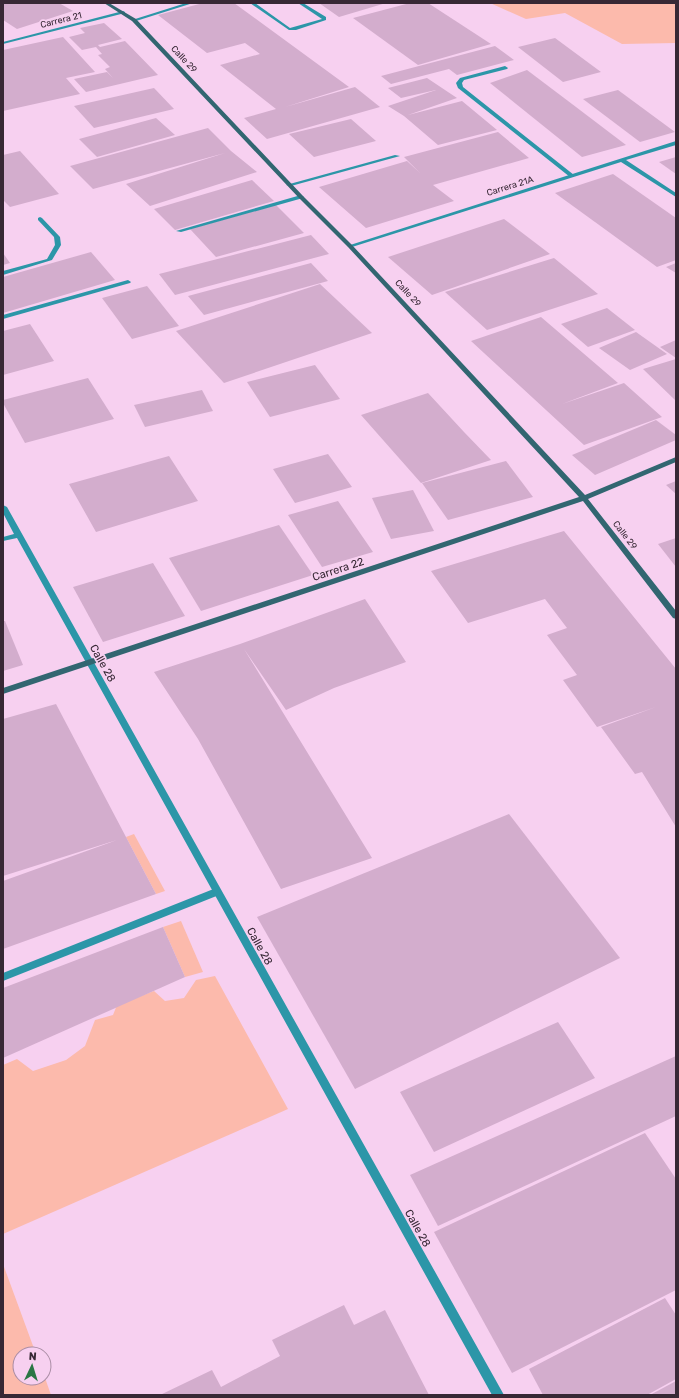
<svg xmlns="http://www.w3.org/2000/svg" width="679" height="1398" font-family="Rubik,sans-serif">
	<rect width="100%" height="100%" fill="#f7d0f0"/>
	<g fill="#fcbaac">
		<path d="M 490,3 L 676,3 L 676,43 L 622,44 L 565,13 L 526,19 Z"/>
		<path d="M 134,834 L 165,891 L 156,894 L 126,837 Z"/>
		<path d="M 181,921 L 203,972 L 185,977 L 163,927 Z"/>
		<path d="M 215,976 L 288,1109 L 3,1234 L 3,1065 L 17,1059 L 33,1071 L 66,1060 L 85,1046 L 95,1020 L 113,1015 L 117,1005 L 154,991 L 165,1001 L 184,998 L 196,980 Z"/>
		<path d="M 3,1264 L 36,1354 L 20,1354 L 20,1378 L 44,1378 L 44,1375 L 51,1395 L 3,1395 Z"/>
	</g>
	<g fill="#d3adcd">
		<path d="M 3,3 L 59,3 L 73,11 L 17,29 L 3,20 Z"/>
		<path d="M 203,3 L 234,3 L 349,87 L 285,107 L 355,87 L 380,107 L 267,139 L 244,118 L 276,109 L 220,65 L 260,54 L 245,43 L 207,53 L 158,15 Z"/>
		<path d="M 319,3 L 386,3 L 339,17 Z"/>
		<path d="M 410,3 L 428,3 L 491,44 L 418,65 L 353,18 Z"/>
		<path d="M 104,23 L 122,39 L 98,45 L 93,40 L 100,47 L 125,41 L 158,75 L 86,92 L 74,79 L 107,72 L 113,78 L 105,69 L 110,67 L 98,55 L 102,54 L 96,47 L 82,50 L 69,37 L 85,33 L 80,28 Z"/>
		<path d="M 63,37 L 95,72 L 66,78 L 80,94 L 3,111 L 3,50 Z"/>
		<path d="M 555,38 L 601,72 L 563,82 L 518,47 Z"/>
		<path d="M 495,46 L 514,60 L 457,75 L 449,69 L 391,84 L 381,76 Z"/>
		<path d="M 527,70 L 576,107 L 626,145 L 582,157 L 490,83 Z"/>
		<path d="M 427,78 L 457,98 L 408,115 L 462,101 L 497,130 L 438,145 L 404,116 L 388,106 L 436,90 L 401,98 L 388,88 Z"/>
		<path d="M 154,88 L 174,109 L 94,128 L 74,106 Z"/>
		<path d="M 618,90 L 675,132 L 640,142 L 583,99 Z"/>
		<path d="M 156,118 L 175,135 L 97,157 L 79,139 Z"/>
		<path d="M 351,119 L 376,141 L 314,157 L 289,134 Z"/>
		<path d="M 208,128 L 231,151 L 257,172 L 150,206 L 126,184 L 225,153 L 93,189 L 70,166 Z"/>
		<path d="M 498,132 L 529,158 L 433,185 L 454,201 L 366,228 L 319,187 L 407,161 L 420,173 L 404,157 Z"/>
		<path d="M 20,151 L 59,194 L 10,207 L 3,200 L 3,155 Z"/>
		<path d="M 676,157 L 676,174 L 659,162 Z"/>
		<path d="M 613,174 L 676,218 L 676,260 L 657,267 L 555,193 Z"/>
		<path d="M 252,180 L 274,201 L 175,230 L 154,209 Z"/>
		<path d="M 276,205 L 304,233 L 216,257 L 190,229 Z"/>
		<path d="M 504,219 L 550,254 L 432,295 L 388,257 Z"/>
		<path d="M 311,235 L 329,254 L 175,295 L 159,274 Z"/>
		<path d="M 91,252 L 115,280 L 3,313 L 3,277 Z"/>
		<path d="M 3,253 L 10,263 L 3,265 Z"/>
		<path d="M 554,258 L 598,294 L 487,330 L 445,292 Z"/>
		<path d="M 311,263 L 328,281 L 204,315 L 188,296 Z"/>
		<path d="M 676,263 L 676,273 L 666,267 Z"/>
		<path d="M 320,284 L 372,333 L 224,383 L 176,331 Z"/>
		<path d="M 147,286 L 179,326 L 132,339 L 102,298 Z"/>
		<path d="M 607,308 L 635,330 L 588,347 L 561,324 Z"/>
		<path d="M 541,317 L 618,383 L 562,404 L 624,383 L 662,417 L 584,445 L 471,341 Z"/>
		<path d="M 30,324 L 54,361 L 3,375 L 3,331 Z"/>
		<path d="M 636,332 L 667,354 L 630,370 L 599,348 Z"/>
		<path d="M 676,340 L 676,358 L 660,347 Z"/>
		<path d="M 676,359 L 676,401 L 643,369 Z"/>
		<path d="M 315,365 L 340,399 L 270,417 L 247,382 Z"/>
		<path d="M 88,378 L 114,419 L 25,443 L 3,403 L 3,400 Z"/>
		<path d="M 202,390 L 213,411 L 145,427 L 134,405 Z"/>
		<path d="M 428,393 L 464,432 L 491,460 L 421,483 L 361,415 Z"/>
		<path d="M 656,420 L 676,435 L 676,440 L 595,475 L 572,455 Z"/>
		<path d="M 328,454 L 352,487 L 295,503 L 273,469 Z"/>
		<path d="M 169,456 L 198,501 L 96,532 L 69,484 Z"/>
		<path d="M 506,461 L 533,497 L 448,520 L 422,483 Z"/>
		<path d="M 676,481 L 676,494 L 666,485 Z"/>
		<path d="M 413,490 L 434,531 L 391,539 L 372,498 Z"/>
		<path d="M 338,501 L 373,552 L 322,567 L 288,515 Z"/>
		<path d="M 279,525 L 313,575 L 201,611 L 169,558 Z"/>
		<path d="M 564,531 L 676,669 L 676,827 L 642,772 L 635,774 L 601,727 L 656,707 L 597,727 L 563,680 L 577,675 L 547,635 L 567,628 L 545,599 L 468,623 L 431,571 Z"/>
		<path d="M 676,538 L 676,567 L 658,544 Z"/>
		<path d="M 153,563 L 185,616 L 103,642 L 73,587 Z"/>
		<path d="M 365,599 L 406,662 L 334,688 L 286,710 L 244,649 L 372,858 L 281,889 L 198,739 L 154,672 L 240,644 Z"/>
		<path d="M 3,621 L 5,621 L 23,665 L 3,671 Z"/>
		<path d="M 56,704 L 156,894 L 3,949 L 3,881 L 117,840 L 3,876 L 3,719 Z"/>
		<path d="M 509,814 L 620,958 L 355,1089 L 257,917 Z"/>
		<path d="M 163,927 L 185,977 L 3,1058 L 3,988 Z"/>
		<path d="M 558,1022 L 595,1078 L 434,1152 L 400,1092 Z"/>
		<path d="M 676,1056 L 676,1116 L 438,1226 L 410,1175 Z"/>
		<path d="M 645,1133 L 676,1179 L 676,1290 L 512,1373 L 434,1232 Z"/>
		<path d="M 665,1298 L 676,1315 L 676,1379 L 647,1395 L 543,1395 L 529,1369 Z"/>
		<path d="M 344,1305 L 354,1325 L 385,1310 L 429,1395 L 160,1395 L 212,1370 L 221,1387 L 280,1356 L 272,1340 Z"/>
		<path d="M 676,1381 L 676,1395 L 650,1395 Z"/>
	</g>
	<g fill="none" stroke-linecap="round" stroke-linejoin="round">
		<g fill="#2c96a8" fill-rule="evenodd">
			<path d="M 186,3 L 193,3 L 136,21 L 132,20 Z"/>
			<path d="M 250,3 L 255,3 L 290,28 L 322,19 L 298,3 L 303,3 L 326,17 L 326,20 L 296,30 L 289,30 Z"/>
			<path d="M 505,66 L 508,68 L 507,69 L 464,80 L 462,83 L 463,87 L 574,175 L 574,177 L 570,177 L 458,88 L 456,83 L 460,78 Z"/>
			<path d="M 395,155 L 400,156 L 291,186 L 286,185 Z"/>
			<path d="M 301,195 L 304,197 L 303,198 L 181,232 L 176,231 Z"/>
			<path d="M 40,217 L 42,218 L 60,237 L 61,245 L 52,260 L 3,275 L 3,271 L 47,259 L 55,245 L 54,237 L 38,220 L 38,218 Z"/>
			<path d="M 128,280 L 131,282 L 130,283 L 3,319 L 3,315 Z"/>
			<path d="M 216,888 L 219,889 L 220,892 L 219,895 L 3,981 L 3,973 Z"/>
		</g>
		<g fill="#2c96a8" fill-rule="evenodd">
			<path d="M 123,11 L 125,12 L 125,13 L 3,44 L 3,42 Z"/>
			<path d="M 676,141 L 676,145 L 626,160 L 676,193 L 676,197 L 621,162 L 352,247 L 347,246 Z"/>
			<path d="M 3,505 L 7,507 L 504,1395 L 492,1395 L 17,538 L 3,541 L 3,537 L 14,534 L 3,513 Z"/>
		</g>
		<path fill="#326671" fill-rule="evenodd" d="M 104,3 L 109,3 L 136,19 L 303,196 L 352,245 L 585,495 L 676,457 L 676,462 L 588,499 L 676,611 L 676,619 L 673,618 L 583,501 L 3,694 L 3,688 L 579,497 L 348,247 L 299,198 L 132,21 Z"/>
	</g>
	<g text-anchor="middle" stroke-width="3.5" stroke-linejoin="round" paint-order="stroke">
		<g font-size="9" fill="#372835" stroke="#f7d0f0">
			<text transform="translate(61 20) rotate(-14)" y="3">Carrera 21</text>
			<text transform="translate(184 59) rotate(47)" y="3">Calle 29</text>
			<text transform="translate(510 186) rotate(-17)" y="3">Carrera 21A</text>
			<text transform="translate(408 293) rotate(47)" y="3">Calle 29</text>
			<text transform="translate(625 535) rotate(52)" y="3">Calle 29</text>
		</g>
		<g font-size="11" fill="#372835" stroke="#f7d0f0">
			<text transform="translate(338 569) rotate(-18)" y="4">Carrera 22</text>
			<text transform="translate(103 663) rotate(61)" y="4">Calle 28</text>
			<text transform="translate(260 946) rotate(61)" y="4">Calle 28</text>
			<text transform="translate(418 1228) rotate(61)" y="4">Calle 28</text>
		</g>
	</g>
	<rect width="679" height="1398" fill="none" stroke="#372835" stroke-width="8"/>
	<g transform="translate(32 1366) rotate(4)"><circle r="19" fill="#f7d0f0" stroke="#aa8da5"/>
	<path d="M0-3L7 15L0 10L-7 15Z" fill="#2a7644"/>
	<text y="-6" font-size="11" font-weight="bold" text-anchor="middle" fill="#372835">N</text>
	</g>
</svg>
